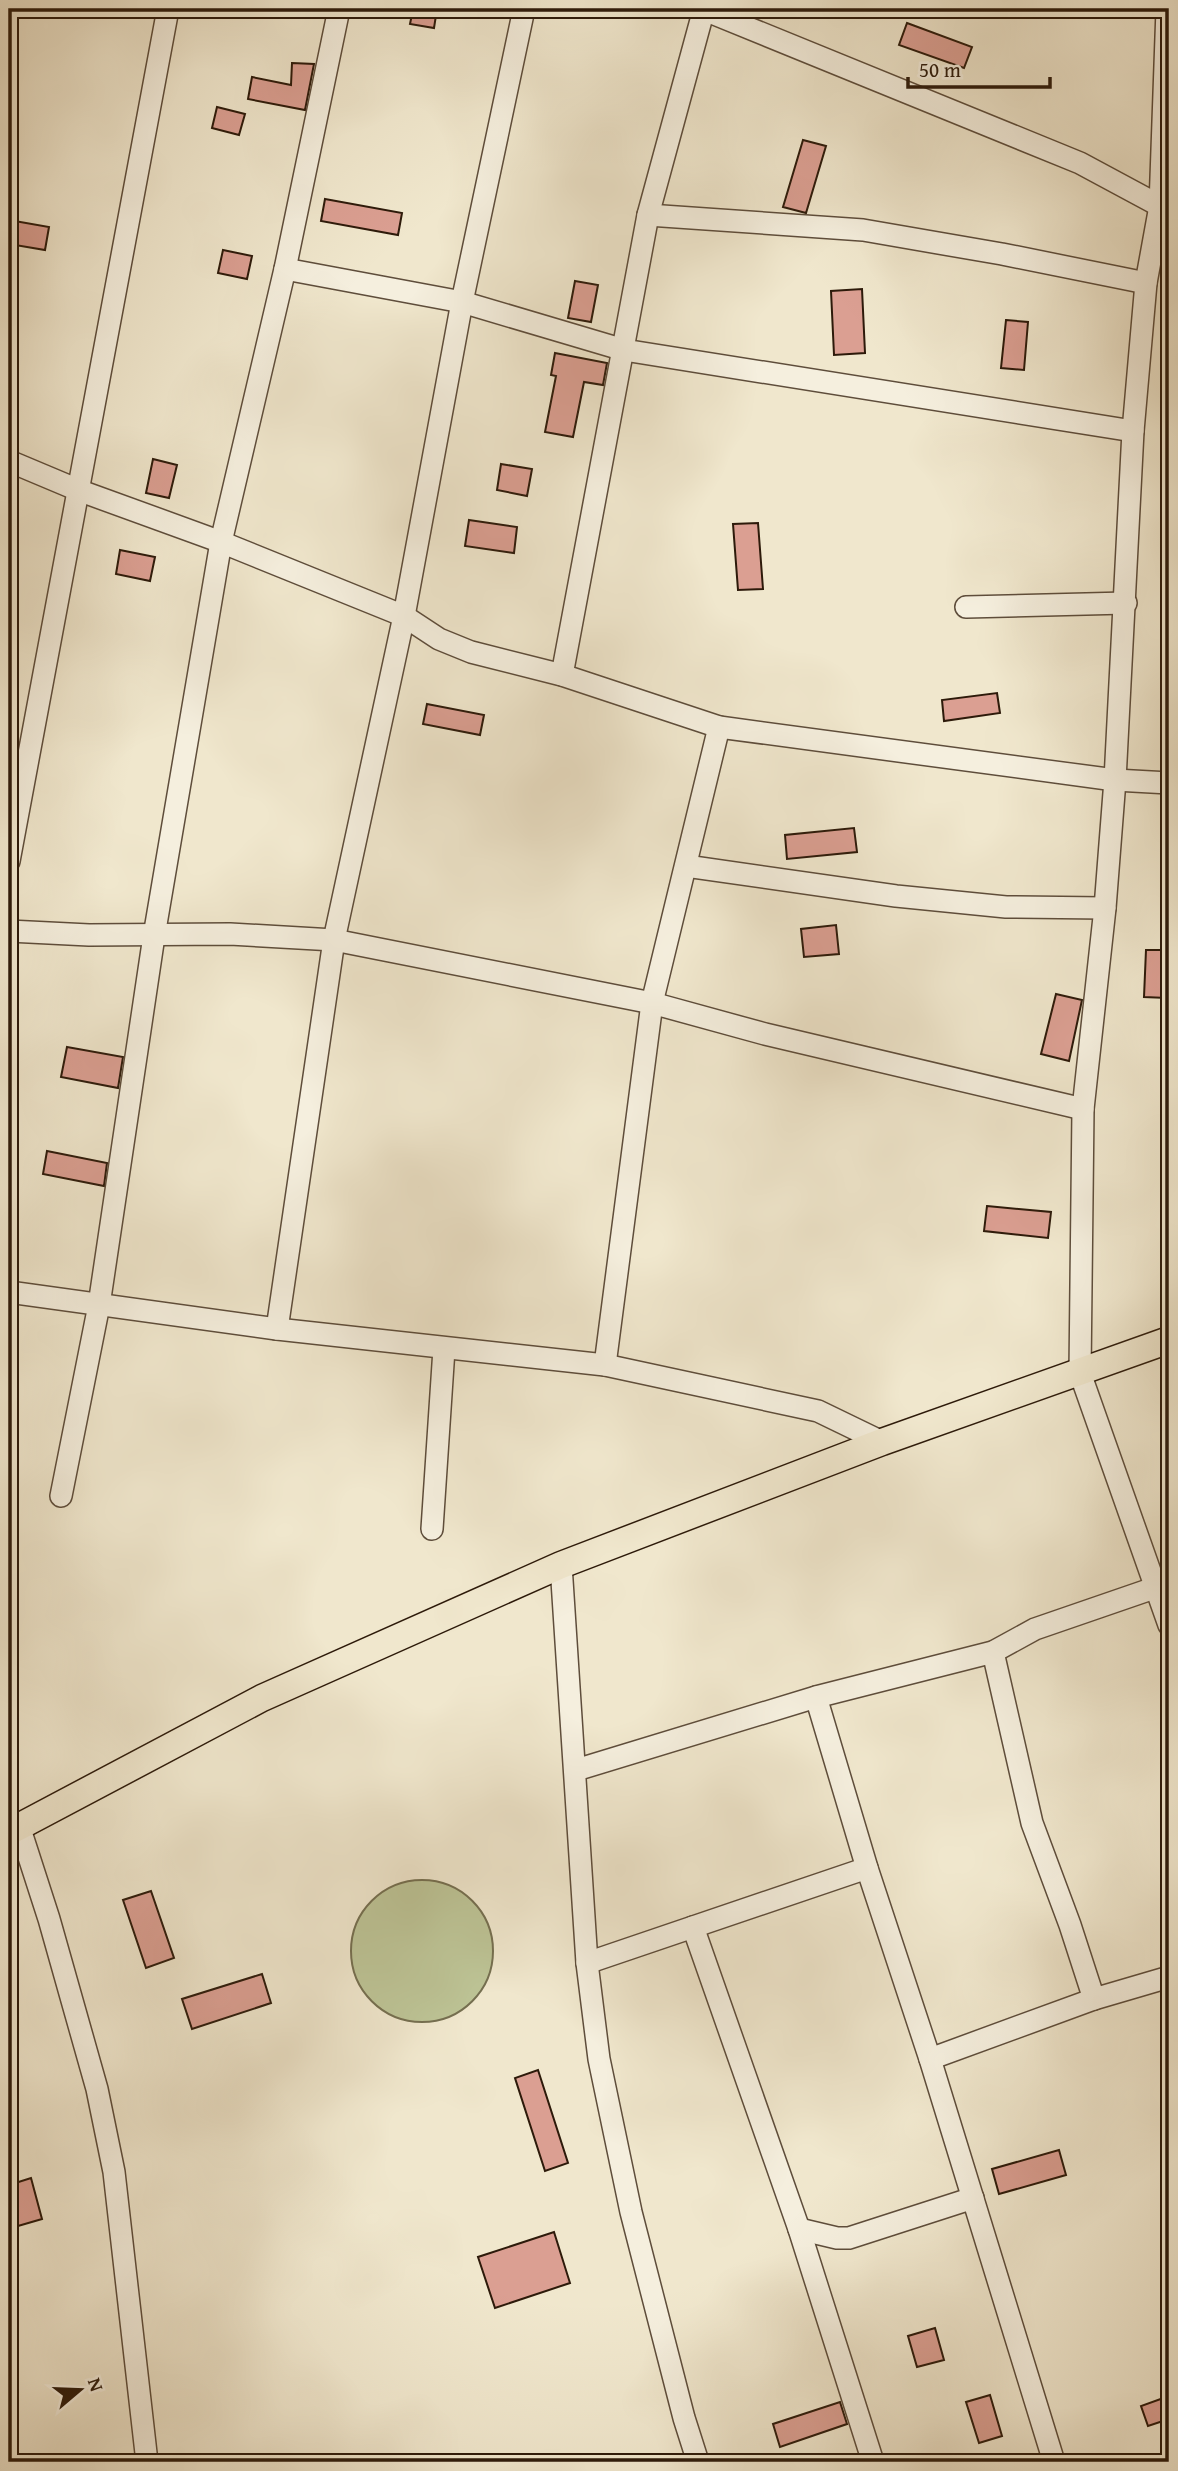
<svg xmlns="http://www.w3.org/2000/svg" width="1178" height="2471" font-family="'Gentium Book Plus',serif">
	<rect width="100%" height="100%" fill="#f0e7cd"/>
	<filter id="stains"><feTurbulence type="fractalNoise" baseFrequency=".00286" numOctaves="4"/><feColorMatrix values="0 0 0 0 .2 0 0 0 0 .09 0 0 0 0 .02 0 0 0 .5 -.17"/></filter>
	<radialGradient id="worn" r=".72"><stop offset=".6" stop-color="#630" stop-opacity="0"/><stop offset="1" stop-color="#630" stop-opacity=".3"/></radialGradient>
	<circle fill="#bdc496" stroke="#756f50" stroke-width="2" cx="422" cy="1951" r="71"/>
	<g fill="#db9f92" stroke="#2d1a0a" stroke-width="2">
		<path d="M 413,9 L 437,9 L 434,28 L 410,24 Z"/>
		<path d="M 907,23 L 972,47 L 964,68 L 899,45 Z"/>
		<path d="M 292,63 L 314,64 L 305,110 L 248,99 L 252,77 L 291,85 Z"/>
		<path d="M 217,107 L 245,114 L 239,135 L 212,128 Z"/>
		<path d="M 803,140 L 826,146 L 806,213 L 783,207 Z"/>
		<path d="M 325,199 L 402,213 L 398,235 L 321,221 Z"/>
		<path d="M 9,220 L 49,227 L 45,250 L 9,244 Z"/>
		<path d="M 223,250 L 252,256 L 247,279 L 218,273 Z"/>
		<path d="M 575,281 L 598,285 L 591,322 L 568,318 Z"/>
		<path d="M 862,289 L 865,353 L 834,355 L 831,291 Z"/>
		<path d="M 1006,320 L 1028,322 L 1024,370 L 1001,368 Z"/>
		<path d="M 555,353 L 607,363 L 603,385 L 584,382 L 573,437 L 545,432 L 556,376 L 551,375 Z"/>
		<path d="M 153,459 L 177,465 L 169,498 L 146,493 Z"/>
		<path d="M 501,464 L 532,469 L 527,496 L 497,490 Z"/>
		<path d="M 469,520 L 517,527 L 514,553 L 465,546 Z"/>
		<path d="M 758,523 L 763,589 L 738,590 L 733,524 Z"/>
		<path d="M 120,550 L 155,557 L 150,581 L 116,574 Z"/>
		<path d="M 997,693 L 1000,713 L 944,721 L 942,700 Z"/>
		<path d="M 427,704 L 484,715 L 480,735 L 423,724 Z"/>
		<path d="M 854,828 L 857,852 L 787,859 L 785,835 Z"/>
		<path d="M 836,925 L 839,954 L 804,957 L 801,929 Z"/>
		<path d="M 1146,950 L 1168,950 L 1167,998 L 1144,997 Z"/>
		<path d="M 1056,994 L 1082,1000 L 1069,1061 L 1041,1054 Z"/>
		<path d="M 67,1047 L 123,1057 L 118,1088 L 61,1077 Z"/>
		<path d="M 47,1151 L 107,1163 L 104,1186 L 43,1174 Z"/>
		<path d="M 987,1206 L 1051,1212 L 1048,1238 L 984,1231 Z"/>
		<path d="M 151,1891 L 174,1958 L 146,1968 L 123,1900 Z"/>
		<path d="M 262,1974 L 271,2003 L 192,2029 L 182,1999 Z"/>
		<path d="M 538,2070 L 568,2163 L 545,2171 L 515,2078 Z"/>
		<path d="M 1059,2150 L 1066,2175 L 999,2194 L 992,2169 Z"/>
		<path d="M 31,2178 L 42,2219 L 18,2226 L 9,2196 L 9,2185 Z"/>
		<path d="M 554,2232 L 570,2283 L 495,2308 L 478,2257 Z"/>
		<path d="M 935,2328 L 944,2360 L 917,2367 L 908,2336 Z"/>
		<path d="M 990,2395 L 1002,2436 L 979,2443 L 966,2402 Z"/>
		<path d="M 1169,2396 L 1169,2419 L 1148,2426 L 1141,2406 Z"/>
		<path d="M 840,2402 L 847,2424 L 780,2447 L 773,2424 Z"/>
	</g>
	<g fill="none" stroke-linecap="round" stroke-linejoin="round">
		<g stroke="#5e4d3b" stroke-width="24">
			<g id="minor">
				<path d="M 702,9 L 1080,163 L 1160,206 L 1169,208"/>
				<path d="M 1167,9 L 1160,206 L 1146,283 L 1133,431 L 1115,780 L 1105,908 L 1083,1109 L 1080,1373 L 1169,1625"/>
				<path d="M 648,215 L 863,230 L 1002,254 L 1146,283"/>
				<path d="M 285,269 L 462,302 L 624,350 L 1133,431"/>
				<path d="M 9,461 L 78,490 L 221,542 L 404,616 L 439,639 L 471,652 L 562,675 L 719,727 L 1115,780 L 1169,783"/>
				<path d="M 966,607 L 1126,603"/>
				<path d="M 562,675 L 648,215 L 704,9"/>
				<path d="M 9,861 L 168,9"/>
				<path d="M 686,866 L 896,896 L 1006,907 L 1105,908"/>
				<path d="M 9,931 L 89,935 L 230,934 L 334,940 L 652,1003 L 765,1034 L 1083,1109"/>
				<path d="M 9,1292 L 277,1329 L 605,1365 L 818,1411 L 882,1442"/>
				<path d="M 277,1329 L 334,940 L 404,616 L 462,302 L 524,9"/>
				<path d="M 605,1365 L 652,1003 L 719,727"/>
				<path d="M 61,1496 L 99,1305 L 154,936 L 221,542 L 285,269 L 339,9"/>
				<path d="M 432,1529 L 444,1349"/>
				<path d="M 561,1565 L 587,1963 L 599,2059 L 631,2212 L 684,2418 L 698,2462"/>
				<path d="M 993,1652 L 1032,1823 L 1070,1925 L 1094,1999"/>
				<path d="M 816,1697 L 867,1868 L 930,2059 L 1054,2462"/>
				<path d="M 576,1770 L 816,1697 L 993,1652 L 1035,1629 L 1157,1587"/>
				<path d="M 19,1826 L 49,1919 L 97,2089 L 114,2172 L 147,2462"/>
				<path d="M 693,1927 L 799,2229 L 873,2462"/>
				<path d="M 587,1963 L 867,1868"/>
				<path d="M 930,2059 L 1094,1999 L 1169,1977"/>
				<path d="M 799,2229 L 837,2238 L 849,2238 L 973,2198"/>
			</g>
		</g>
		<g stroke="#2d1a0a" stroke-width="29">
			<path id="major" d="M 9,1832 L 262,1698 L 561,1565 L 882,1442 L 1169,1340"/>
		</g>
		<use href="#minor" stroke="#f5efde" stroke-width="21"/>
		<use href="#major" stroke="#f0e7cd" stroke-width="26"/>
	</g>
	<rect width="1178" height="2471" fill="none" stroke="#f0e7cd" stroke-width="35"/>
	<rect x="10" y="10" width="1157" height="2450" fill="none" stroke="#2d1a0a" stroke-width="3.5"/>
	<rect x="18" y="18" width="1143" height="2436" fill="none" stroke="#2d1a0a" stroke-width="2"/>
	<g transform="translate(80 2390) rotate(71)" stroke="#f5efde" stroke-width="5" paint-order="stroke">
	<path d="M0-5L12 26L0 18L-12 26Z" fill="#2d1a0a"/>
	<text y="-10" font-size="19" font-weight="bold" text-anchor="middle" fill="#2d1a0a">N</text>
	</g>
	<path d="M908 77v10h142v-10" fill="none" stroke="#2d1a0a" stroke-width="3.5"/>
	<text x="919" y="77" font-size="21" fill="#2d1a0a" stroke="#f5efde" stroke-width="5" paint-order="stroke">50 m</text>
	<rect width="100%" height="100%" filter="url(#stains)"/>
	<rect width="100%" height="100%" fill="url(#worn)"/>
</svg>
